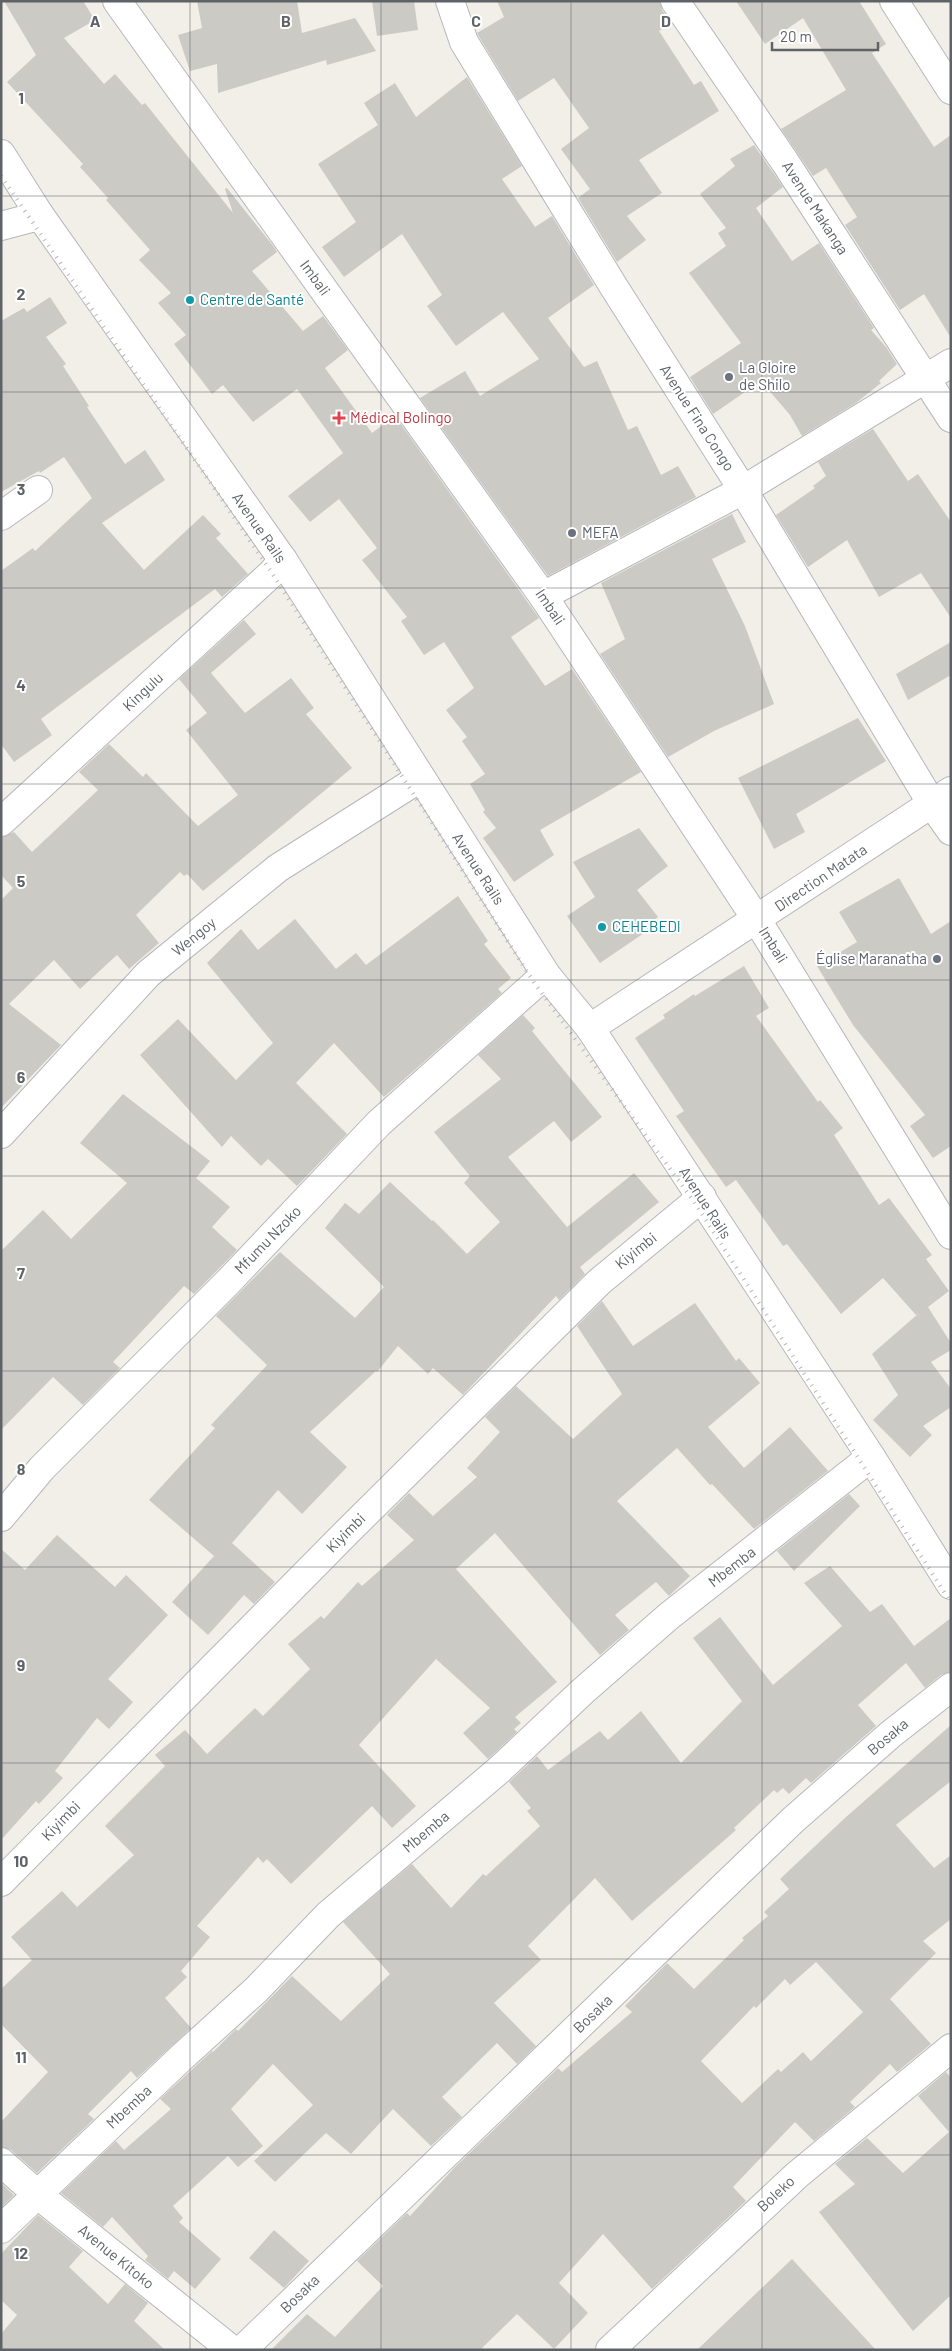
<svg xmlns="http://www.w3.org/2000/svg" width="952" height="2351" font-family="Barlow,sans-serif">
	<rect width="100%" height="100%" fill="#f1efe8"/>
	<g fill="#cccac5" fill-rule="evenodd">
		<path d="M 4,1 L 83,1 L 95,20 L 64,38 L 104,84 L 115,74 L 142,105 L 145,103 L 233,213 L 225,189 L 227,188 L 274,247 L 277,252 L 252,271 L 303,331 L 323,316 L 348,350 L 325,368 L 372,433 L 395,416 L 539,618 L 511,637 L 545,686 L 572,669 L 641,772 L 540,830 L 554,855 L 514,882 L 483,838 L 496,828 L 483,812 L 485,810 L 470,784 L 485,774 L 462,741 L 467,737 L 446,710 L 474,688 L 444,642 L 424,655 L 401,621 L 407,617 L 362,560 L 377,548 L 339,499 L 310,522 L 288,496 L 343,453 L 297,389 L 253,422 L 223,385 L 212,394 L 174,344 L 186,335 L 158,303 L 171,293 L 139,260 L 150,250 L 106,200 L 108,198 L 80,167 L 83,164 L 7,82 L 36,55 Z"/>
		<path d="M 197,1 L 297,1 L 302,33 L 355,18 L 376,51 L 327,65 L 326,60 L 218,93 L 217,64 L 190,71 L 178,35 L 202,28 Z"/>
		<path d="M 372,1 L 414,1 L 418,30 L 377,36 Z"/>
		<path d="M 497,1 L 660,1 L 662,10 L 671,23 L 659,31 L 694,85 L 701,81 L 719,111 L 639,160 L 662,193 L 627,216 L 646,240 L 617,262 L 578,198 L 590,189 L 561,149 L 589,128 L 554,78 L 518,101 L 478,35 L 477,33 L 504,17 Z"/>
		<path d="M 736,1 L 859,1 L 886,44 L 872,53 L 934,147 L 951,135 L 951,338 L 924,294 L 900,310 L 845,225 L 857,217 L 826,168 L 813,176 L 781,129 L 846,90 L 803,18 L 765,44 Z"/>
		<path d="M 467,77 L 522,166 L 502,179 L 535,227 L 552,216 L 594,285 L 548,318 L 584,367 L 597,361 L 628,430 L 637,426 L 661,475 L 678,466 L 696,497 L 548,576 L 420,398 L 465,371 L 480,396 L 539,359 L 503,312 L 456,346 L 427,306 L 442,295 L 402,234 L 344,277 L 322,247 L 356,222 L 318,164 L 378,125 L 364,103 L 395,83 L 416,117 Z"/>
		<path d="M 754,145 L 783,187 L 756,208 L 792,261 L 819,243 L 874,328 L 871,330 L 886,347 L 897,364 L 879,381 L 881,383 L 856,403 L 802,436 L 790,415 L 761,381 L 713,414 L 690,377 L 741,343 L 689,273 L 726,246 L 718,233 L 726,228 L 700,194 L 735,166 L 730,159 Z"/>
		<path d="M 50,297 L 67,323 L 46,337 L 66,364 L 63,366 L 89,406 L 87,407 L 125,464 L 145,450 L 165,480 L 102,523 L 144,570 L 203,515 L 221,534 L 216,538 L 248,574 L 222,597 L 215,589 L 41,719 L 52,735 L 14,762 L 1,744 L 1,571 L 33,548 L 35,551 L 92,498 L 64,457 L 40,473 L 39,471 L 1,492 L 1,321 L 24,308 L 27,312 Z"/>
		<path d="M 873,429 L 908,481 L 918,474 L 951,522 L 951,618 L 921,573 L 879,597 L 847,540 L 808,567 L 776,515 L 815,488 L 813,486 L 826,476 L 818,462 Z"/>
		<path d="M 732,514 L 746,542 L 712,559 L 745,626 L 774,704 L 714,731 L 668,757 L 600,654 L 625,639 L 601,583 Z"/>
		<path d="M 244,620 L 256,634 L 211,673 L 245,713 L 291,678 L 314,708 L 306,714 L 352,768 L 203,891 L 187,874 L 184,876 L 180,872 L 136,915 L 159,943 L 129,969 L 117,955 L 80,989 L 54,960 L 9,1004 L 61,1045 L 1,1108 L 1,900 L 13,888 L 1,875 L 1,837 L 14,832 L 32,852 L 98,790 L 79,772 L 109,744 L 143,777 L 146,773 L 198,826 L 238,795 L 186,730 L 207,713 L 179,679 Z"/>
		<path d="M 951,642 L 951,675 L 908,700 L 896,674 Z"/>
		<path d="M 858,718 L 886,761 L 796,814 L 805,832 L 774,849 L 738,778 Z"/>
		<path d="M 639,828 L 668,866 L 637,890 L 658,917 L 647,925 L 650,929 L 600,963 L 567,916 L 595,897 L 573,862 Z"/>
		<path d="M 899,878 L 931,934 L 951,921 L 951,1146 L 933,1158 L 910,1126 L 925,1115 L 853,1025 L 817,966 L 857,942 L 839,912 Z"/>
		<path d="M 458,896 L 488,941 L 484,944 L 511,978 L 498,989 L 502,993 L 384,1097 L 334,1043 L 296,1083 L 347,1134 L 297,1186 L 268,1159 L 261,1166 L 231,1136 L 222,1147 L 140,1055 L 178,1019 L 236,1080 L 273,1043 L 207,963 L 241,929 L 258,950 L 295,919 L 336,969 L 356,953 L 366,965 Z"/>
		<path d="M 744,966 L 769,1008 L 756,1016 L 818,1102 L 820,1100 L 843,1128 L 834,1135 L 879,1205 L 889,1198 L 932,1255 L 926,1259 L 949,1291 L 928,1307 L 951,1343 L 951,1350 L 931,1362 L 951,1389 L 951,1407 L 923,1426 L 932,1435 L 910,1457 L 873,1420 L 898,1395 L 872,1354 L 919,1313 L 916,1315 L 883,1278 L 841,1314 L 787,1244 L 783,1246 L 736,1180 L 726,1187 L 676,1116 L 684,1111 L 635,1038 L 665,1018 L 663,1015 L 694,994 L 695,996 Z"/>
		<path d="M 523,1015 L 535,1028 L 532,1031 L 602,1117 L 571,1142 L 554,1121 L 508,1157 L 567,1227 L 634,1173 L 659,1202 L 580,1267 L 585,1274 L 559,1300 L 556,1296 L 463,1395 L 433,1368 L 428,1374 L 398,1346 L 377,1372 L 376,1371 L 310,1432 L 347,1467 L 302,1514 L 278,1490 L 232,1543 L 275,1582 L 254,1604 L 244,1595 L 208,1635 L 172,1602 L 214,1556 L 149,1500 L 215,1428 L 211,1425 L 267,1365 L 216,1316 L 280,1252 L 355,1318 L 384,1287 L 325,1228 L 345,1203 L 359,1214 L 390,1182 L 432,1221 L 433,1220 L 467,1254 L 500,1222 L 464,1183 L 470,1176 L 434,1132 L 501,1079 L 478,1055 Z"/>
		<path d="M 123,1094 L 210,1161 L 196,1178 L 230,1207 L 212,1227 L 237,1250 L 194,1294 L 184,1286 L 113,1362 L 120,1368 L 83,1405 L 53,1377 L 1,1430 L 1,1251 L 43,1210 L 71,1239 L 127,1183 L 80,1143 Z"/>
		<path d="M 602,1301 L 633,1346 L 695,1303 L 736,1361 L 739,1358 L 760,1383 L 708,1427 L 744,1468 L 790,1427 L 828,1471 L 754,1529 L 712,1484 L 710,1485 L 677,1448 L 617,1501 L 690,1576 L 669,1596 L 656,1582 L 615,1615 L 629,1630 L 600,1655 L 495,1533 L 456,1569 L 557,1682 L 515,1717 L 521,1723 L 514,1729 L 517,1732 L 488,1759 L 463,1733 L 490,1708 L 436,1659 L 359,1745 L 416,1806 L 392,1828 L 372,1806 L 291,1884 L 267,1859 L 263,1863 L 258,1857 L 197,1926 L 210,1937 L 181,1971 L 187,1977 L 165,1998 L 191,2028 L 137,2078 L 131,2071 L 88,2114 L 94,2119 L 37,2173 L 11,2150 L 1,2147 L 1,2122 L 48,2072 L 1,2024 L 1,1989 L 32,1960 L 11,1937 L 62,1891 L 77,1907 L 134,1855 L 105,1826 L 165,1766 L 155,1755 L 185,1730 L 207,1754 L 255,1708 L 263,1716 L 310,1669 L 288,1644 L 321,1616 L 324,1619 L 358,1582 L 362,1586 L 414,1540 L 387,1515 L 409,1493 L 433,1516 L 477,1477 L 467,1468 L 500,1432 L 485,1417 L 516,1386 L 573,1439 L 622,1394 L 577,1326 Z"/>
		<path d="M 849,1494 L 860,1506 L 794,1571 L 777,1551 Z"/>
		<path d="M 57,1535 L 115,1587 L 126,1575 L 168,1615 L 108,1679 L 133,1702 L 109,1729 L 97,1718 L 55,1771 L 63,1778 L 39,1804 L 36,1801 L 1,1840 L 1,1549 L 25,1570 Z"/>
		<path d="M 830,1566 L 870,1612 L 882,1604 L 914,1646 L 951,1618 L 951,1672 L 941,1675 L 925,1688 L 906,1663 L 858,1705 L 876,1726 L 811,1783 L 806,1778 L 789,1794 L 783,1788 L 777,1793 L 774,1790 L 734,1828 L 736,1830 L 632,1921 L 595,1878 L 528,1946 L 541,1960 L 494,2003 L 536,2046 L 517,2064 L 497,2043 L 442,2097 L 462,2117 L 431,2146 L 393,2109 L 351,2154 L 326,2133 L 275,2182 L 254,2161 L 313,2105 L 273,2064 L 231,2109 L 263,2146 L 238,2167 L 228,2156 L 173,2206 L 183,2218 L 179,2222 L 221,2259 L 195,2289 L 174,2271 L 168,2279 L 145,2260 L 148,2256 L 112,2217 L 103,2227 L 61,2193 L 116,2141 L 124,2150 L 171,2109 L 160,2099 L 212,2051 L 213,2052 L 236,2029 L 238,2031 L 292,1976 L 341,2021 L 390,1974 L 343,1922 L 412,1864 L 451,1908 L 483,1874 L 486,1876 L 540,1826 L 527,1811 L 531,1808 L 509,1782 L 537,1756 L 548,1770 L 600,1731 L 608,1740 L 641,1711 L 681,1763 L 742,1701 L 693,1638 L 720,1617 L 773,1685 L 842,1626 L 804,1583 Z"/>
		<path d="M 951,1725 L 951,1781 L 896,1825 L 934,1868 L 951,1855 L 951,1919 L 923,1941 L 936,1953 L 890,1999 L 931,2044 L 897,2072 L 890,2064 L 850,2102 L 855,2107 L 814,2141 L 795,2122 L 733,2187 L 746,2201 L 652,2289 L 603,2234 L 559,2283 L 588,2313 L 554,2349 L 517,2314 L 480,2350 L 271,2350 L 307,2314 L 335,2337 L 383,2286 L 357,2261 L 407,2213 L 410,2216 L 454,2168 L 558,2068 L 562,2072 L 632,2012 L 625,2006 L 667,1963 L 694,1989 L 744,1940 L 742,1938 L 768,1916 L 764,1912 L 789,1889 L 780,1879 L 846,1817 ZM 816,1962 L 863,2012 L 811,2061 L 803,2052 L 781,2072 L 778,2069 L 742,2103 L 701,2061 L 754,2006 L 756,2008 L 785,1979 L 790,1985 Z"/>
		<path d="M 946,2072 L 951,2078 L 951,2295 L 913,2331 L 819,2212 L 855,2184 L 835,2164 L 867,2138 L 903,2173 L 949,2132 L 918,2096 Z"/>
		<path d="M 1,2183 L 14,2195 L 2,2207 L 1,2206 Z"/>
		<path d="M 38,2215 L 83,2251 L 69,2267 L 108,2304 L 125,2284 L 148,2303 L 134,2321 L 165,2350 L 1,2350 L 1,2334 L 17,2315 L 1,2300 L 1,2254 Z"/>
		<path d="M 274,2230 L 309,2261 L 284,2288 L 249,2258 Z"/>
		<path d="M 792,2259 L 876,2350 L 697,2350 Z"/>
	</g>
	<g fill="none" stroke-linecap="round" stroke-linejoin="round">
		<g stroke="#b5b8bc" stroke-width="30">
			<g id="street">
				<path d="M 117,1 L 543,596 L 757,920 L 951,1235"/>
				<path d="M 450,1 L 464,42 L 612,284 L 743,490 L 932,804 L 951,831"/>
				<path d="M 675,1 L 785,162 L 951,418"/>
				<path d="M 894,1 L 951,90"/>
				<path d="M 1,154 L 39,214 L 283,560 L 547,976 L 590,1028 L 871,1457 L 951,1585"/>
				<path d="M 1,226 L 31,218 L 39,214"/>
				<path d="M 1,516 L 38,490"/>
				<path d="M 543,596 L 743,490 L 951,363"/>
				<path d="M 1,822 L 272,573 L 283,560"/>
				<path d="M 590,1028 L 951,791"/>
				<path d="M 1,1134 L 148,974 L 278,868 L 420,778"/>
				<path d="M 1,1517 L 42,1468 L 228,1282 L 379,1123 L 535,984 L 547,976"/>
				<path d="M 1,1882 L 348,1531 L 599,1282 L 702,1197"/>
				<path d="M 1,2162 L 37,2194 L 232,2350"/>
				<path d="M 1,2229 L 183,2056 L 256,1990 L 328,1915 L 499,1770 L 583,1691 L 669,1616 L 871,1457"/>
				<path d="M 242,2350 L 793,1820 L 891,1734 L 951,1687"/>
				<path d="M 610,2350 L 797,2175 L 951,2048"/>
			</g>
		</g>
		<use href="#street" stroke="#fff" stroke-width="28"/>
		<path stroke="#b6b7b8" stroke-width="4" stroke-dasharray="1 6" stroke-linecap="butt" d="M 1,176 L 272,573 L 535,984 L 695,1203 L 951,1603"/>
	</g>
	<path fill="none" stroke="#5f6368" stroke-width="1" stroke-opacity="0.55" d="M 190,1 L 190,2350M 381,1 L 381,2350M 571,1 L 571,2350M 762,1 L 762,2350M 1,196 L 951,196M 1,392 L 951,392M 1,588 L 951,588M 1,784 L 951,784M 1,980 L 951,980M 1,1176 L 951,1176M 1,1371 L 951,1371M 1,1567 L 951,1567M 1,1763 L 951,1763M 1,1959 L 951,1959M 1,2155 L 951,2155"/>
	<g fill="#0f9aa8" stroke="#fff" stroke-width="2">
		<circle cx="190" cy="300" r="5"/>
		<circle cx="602" cy="927" r="5"/>
	</g>
	<g fill="#6b7280" stroke="#fff" stroke-width="2">
		<circle cx="729" cy="377" r="5"/>
		<circle cx="572" cy="533" r="5"/>
		<circle cx="937" cy="959" r="5"/>
	</g>
	<path fill="#e0444e" stroke="#fff" stroke-width="2" d="M336.5 410.5h5v5h5v5h-5v5h-5v-5h-5v-5h5z"/>
	<g text-anchor="middle" stroke-width="4" stroke-linejoin="round" paint-order="stroke">
		<g font-size="15" fill="#5f6368" stroke="#fff">
			<text transform="translate(815 208) rotate(57)" y="5">Avenue Makanga</text>
			<text transform="translate(315 278) rotate(54)" y="5">Imbali</text>
			<text transform="translate(697 418) rotate(57)" y="5">Avenue Fina Congo</text>
			<text transform="translate(259 528) rotate(55)" y="5">Avenue Rails</text>
			<text transform="translate(550 607) rotate(56)" y="5">Imbali</text>
			<text transform="translate(143 692) rotate(-43)" y="5">Kingulu</text>
			<text transform="translate(478 869) rotate(57)" y="5">Avenue Rails</text>
			<text transform="translate(821 878) rotate(-34)" y="5">Direction Matata</text>
			<text transform="translate(194 937) rotate(-39)" y="5">Wengoy</text>
			<text transform="translate(773 945) rotate(58)" y="5">Imbali</text>
			<text transform="translate(705 1203) rotate(57)" y="5">Avenue Rails</text>
			<text transform="translate(268 1240) rotate(-46)" y="5">Mfumu Nzoko</text>
			<text transform="translate(636 1251) rotate(-39)" y="5">Kiyimbi</text>
			<text transform="translate(346 1533) rotate(-45)" y="5">Kiyimbi</text>
			<text transform="translate(732 1567) rotate(-38)" y="5">Mbemba</text>
			<text transform="translate(888 1737) rotate(-40)" y="5">Bosaka</text>
			<text transform="translate(61 1821) rotate(-46)" y="5">Kiyimbi</text>
			<text transform="translate(426 1832) rotate(-40)" y="5">Mbemba</text>
			<text transform="translate(593 2014) rotate(-44)" y="5">Bosaka</text>
			<text transform="translate(129 2107) rotate(-43)" y="5">Mbemba</text>
			<text transform="translate(776 2194) rotate(-43)" y="5">Boleko</text>
			<text transform="translate(116 2257) rotate(39)" y="5">Avenue Kitoko</text>
			<text transform="translate(300 2294) rotate(-44)" y="5">Bosaka</text>
		</g>
		<g font-size="15" fill="#0d838f" stroke="#fff" text-anchor="start">
			<text x="200" y="305">Centre de Santé</text>
			<text x="612" y="932">CEHEBEDI</text>
		</g>
		<g font-size="15" fill="#5b616d" stroke="#fff" text-anchor="start">
			<text x="739" y="373">La Gloire<tspan x="739" dy="17">de Shilo</tspan></text>
			<text x="582" y="538">MEFA</text>
			<text x="927" y="964" text-anchor="end">Église Maranatha</text>
		</g>
		<g font-size="15" fill="#be3a42" stroke="#fff" text-anchor="start">
			<text x="350" y="423">Médical Bolingo</text>
		</g>
	</g>
	<g font-size="16" text-anchor="middle" font-weight="bold" fill="#5f6368" stroke="#fff" stroke-width="4" stroke-linejoin="round" paint-order="stroke">
		<text x="95" y="27">A</text>
		<text x="286" y="27">B</text>
		<text x="476" y="27">C</text>
		<text x="666" y="27">D</text>
		<text x="21" y="104">1</text>
		<text x="21" y="300">2</text>
		<text x="21" y="495">3</text>
		<text x="21" y="691">4</text>
		<text x="21" y="887">5</text>
		<text x="21" y="1083">6</text>
		<text x="21" y="1279">7</text>
		<text x="21" y="1475">8</text>
		<text x="21" y="1671">9</text>
		<text x="21" y="1867">10</text>
		<text x="21" y="2063">11</text>
		<text x="21" y="2259">12</text>
	</g>
	<rect width="952" height="2351" fill="none" stroke="#5f6368" stroke-width="5"/>
	<path d="M772 42v8h106v-8" fill="none" stroke="#5f6368" stroke-width="2.5"/>
	<text x="780" y="42" font-size="15" fill="#5f6368" stroke="#ffffff" stroke-width="4" paint-order="stroke">20 m</text>
</svg>
